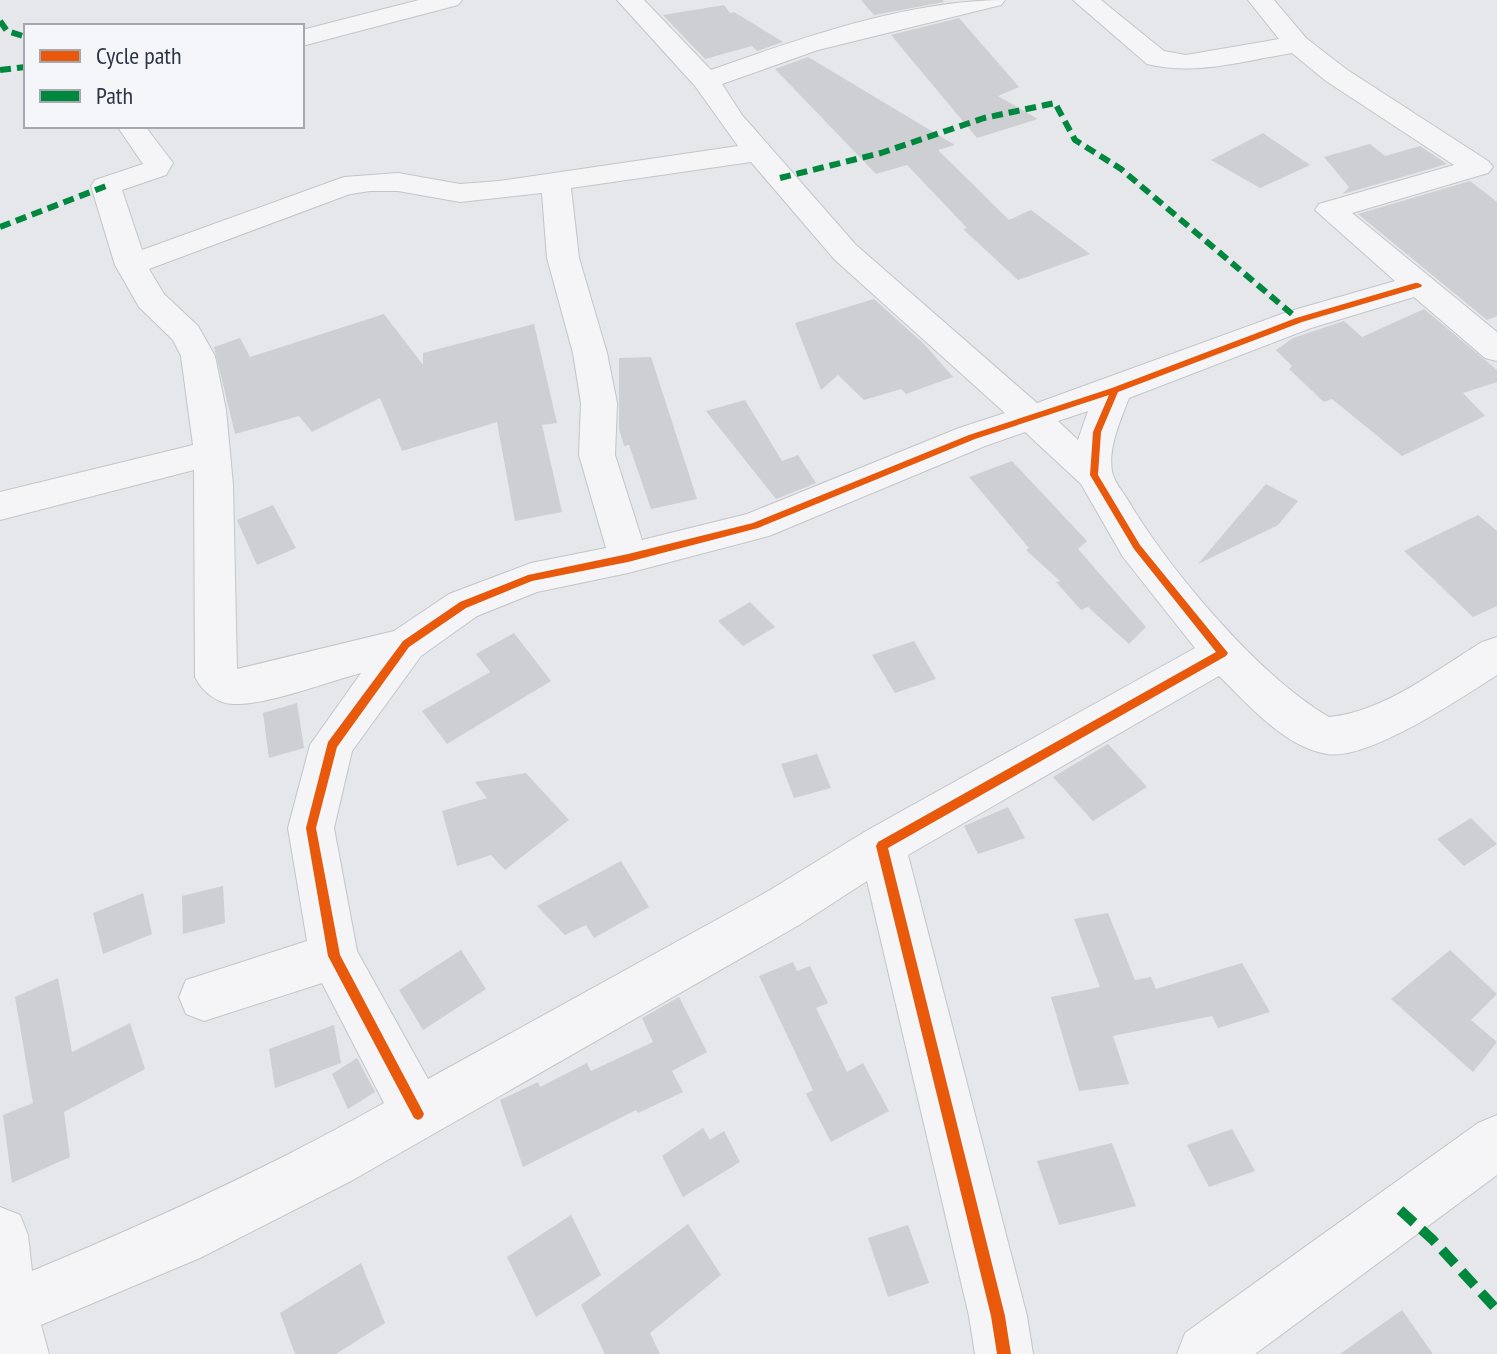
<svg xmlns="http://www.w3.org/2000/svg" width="1497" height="1354" font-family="'PT Sans Narrow',sans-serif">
	<rect width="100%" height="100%" fill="#e5e7ea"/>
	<g fill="#cdcfd3">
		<path d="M 861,0 L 943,0 L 944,2 L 874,15 Z"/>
		<path d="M 724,5 L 730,13 L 734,12 L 783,42 L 757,51 L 752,46 L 705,59 L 663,15 Z"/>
		<path d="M 959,18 L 1019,87 L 998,96 L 1038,119 L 977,138 L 891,35 Z"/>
		<path d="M 808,57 L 955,145 L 938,150 L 1009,220 L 1031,210 L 1090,254 L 1018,280 L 963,229 L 967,228 L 907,165 L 876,174 L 775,69 Z"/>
		<path d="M 1263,133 L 1310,165 L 1260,188 L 1211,160 Z"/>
		<path d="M 1370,144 L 1385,156 L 1420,146 L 1447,164 L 1343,194 L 1349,187 L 1324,157 Z"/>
		<path d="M 1470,181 L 1497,202 L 1497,316 L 1487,320 L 1358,214 Z"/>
		<path d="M 874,299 L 925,345 L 953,377 L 906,394 L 901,389 L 864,400 L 838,375 L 821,390 L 795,323 Z"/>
		<path d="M 1424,309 L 1497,370 L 1497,382 L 1463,393 L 1485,416 L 1402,456 L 1332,399 L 1324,402 L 1289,369 L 1292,366 L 1276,350 L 1293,338 L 1344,321 L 1362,337 Z"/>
		<path d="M 384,314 L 423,365 L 423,353 L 534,324 L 557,423 L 542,425 L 562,512 L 515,521 L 497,422 L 402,451 L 380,398 L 312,432 L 299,416 L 235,434 L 214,347 L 240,338 L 250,357 Z"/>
		<path d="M 651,357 L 697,499 L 651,509 L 629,445 L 624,446 L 619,429 L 619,358 Z"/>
		<path d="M 745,400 L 782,461 L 798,455 L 816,483 L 776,499 L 706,411 Z"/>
		<path d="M 1012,461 L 1087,541 L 1078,549 L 1146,627 L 1129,644 L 1088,607 L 1081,610 L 1056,582 L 1060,581 L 1026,550 L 1029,548 L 969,477 Z"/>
		<path d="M 1266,484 L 1298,501 L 1278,525 L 1198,564 Z"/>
		<path d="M 273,505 L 296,548 L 257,565 L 237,520 Z"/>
		<path d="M 1478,515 L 1497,531 L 1497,606 L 1473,617 L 1404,551 Z"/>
		<path d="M 750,602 L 775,627 L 743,646 L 718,621 Z"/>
		<path d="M 514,633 L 551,681 L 447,744 L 422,711 L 490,672 L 476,654 Z"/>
		<path d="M 914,641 L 936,679 L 895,693 L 872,655 Z"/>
		<path d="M 297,703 L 304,748 L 269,758 L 263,713 Z"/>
		<path d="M 1108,744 L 1147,787 L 1093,821 L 1053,777 Z"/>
		<path d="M 817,754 L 831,788 L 794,798 L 781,764 Z"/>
		<path d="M 526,773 L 569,820 L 505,870 L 491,855 L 457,866 L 442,811 L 487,798 L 475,782 Z"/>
		<path d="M 1008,807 L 1025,838 L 978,854 L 964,826 Z"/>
		<path d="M 1471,818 L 1497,844 L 1464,866 L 1437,839 Z"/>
		<path d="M 621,861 L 649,907 L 594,938 L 586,925 L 565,935 L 537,906 Z"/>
		<path d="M 223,886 L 225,923 L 183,934 L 182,896 Z"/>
		<path d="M 143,893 L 152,934 L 103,954 L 93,913 Z"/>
		<path d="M 1108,913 L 1135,980 L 1151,977 L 1156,989 L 1242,963 L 1270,1012 L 1218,1028 L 1212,1016 L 1113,1036 L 1129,1084 L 1079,1091 L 1051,997 L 1100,987 L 1074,919 Z"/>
		<path d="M 461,950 L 486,989 L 423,1030 L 399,990 Z"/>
		<path d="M 1450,950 L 1497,994 L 1471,1020 L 1497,1042 L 1473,1072 L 1391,999 Z"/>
		<path d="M 793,962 L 797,971 L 810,966 L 828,1003 L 816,1008 L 847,1072 L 863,1063 L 889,1111 L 831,1142 L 806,1094 L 813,1090 L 759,976 Z"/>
		<path d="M 58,978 L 72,1052 L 130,1023 L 145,1069 L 64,1112 L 70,1157 L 12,1183 L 3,1115 L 33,1103 L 15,997 Z"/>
		<path d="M 679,997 L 707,1052 L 672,1071 L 683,1092 L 638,1113 L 636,1110 L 523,1167 L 500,1100 L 538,1082 L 540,1087 L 587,1063 L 591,1071 L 653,1042 L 642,1018 Z"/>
		<path d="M 334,1025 L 341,1063 L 275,1088 L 269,1049 Z"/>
		<path d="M 357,1058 L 375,1092 L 348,1109 L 332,1074 Z"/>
		<path d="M 703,1128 L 710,1140 L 724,1131 L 740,1162 L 683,1197 L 662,1156 Z"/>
		<path d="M 1232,1129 L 1255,1171 L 1209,1187 L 1187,1145 Z"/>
		<path d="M 1112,1143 L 1136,1206 L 1059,1225 L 1037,1161 Z"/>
		<path d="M 571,1215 L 601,1275 L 536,1317 L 507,1257 Z"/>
		<path d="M 688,1224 L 721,1275 L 650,1333 L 660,1354 L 605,1354 L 581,1305 Z"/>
		<path d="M 908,1225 L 929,1283 L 888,1297 L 868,1238 Z"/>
		<path d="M 361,1263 L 385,1323 L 336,1354 L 295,1354 L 280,1313 Z"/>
		<path d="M 1402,1310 L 1433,1354 L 1340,1354 Z"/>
	</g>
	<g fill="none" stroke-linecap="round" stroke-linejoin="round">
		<g stroke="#c3c5c8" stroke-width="2">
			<g id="street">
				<path d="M 419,0 L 462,0 L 458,5 L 302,46 L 302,30 Z"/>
				<path d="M 617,0 L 644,0 L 711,70 C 801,38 909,0 1005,0 L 1001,5 L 818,50 L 722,84 L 742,115 L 856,245 L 1037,403 L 1287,312 L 1395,281 L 1315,210 L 1319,204 L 1454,165 L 1326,81 L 1292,53 C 1242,61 1196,76 1147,64 L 1073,0 L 1101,0 L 1164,51 L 1186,55 L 1279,39 L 1248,0 L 1274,0 L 1306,38 L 1346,69 L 1488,161 L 1493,167 L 1488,173 L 1352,213 L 1497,332 L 1497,361 L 1485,358 L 1414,297 L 1311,328 L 1129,398 C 1121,419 1106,452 1113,475 C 1116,485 1127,497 1132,507 C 1174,575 1260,677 1329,717 C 1384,712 1436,670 1482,642 L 1497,637 L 1497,675 C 1461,698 1368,761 1327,754 C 1284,747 1248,704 1219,676 L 908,855 L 1027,1316 L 1033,1354 L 975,1354 L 969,1316 L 867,881 L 799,925 L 351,1181 L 200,1258 L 41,1325 L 49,1354 L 0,1354 L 0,1207 L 20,1215 L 28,1235 L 32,1271 C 153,1221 270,1167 384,1103 L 322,983 L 204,1021 L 186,1014 L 179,997 L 186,980 L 307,941 L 288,828 L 310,745 L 361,673 C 327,682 268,705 234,704 C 217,704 202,691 195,677 L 194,470 L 0,520 L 0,492 L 193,445 L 181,356 L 173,340 L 139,307 L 115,265 L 91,186 L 95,180 L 143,164 L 117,126 L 145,126 L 173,163 L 166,175 L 122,190 L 142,250 L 344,177 L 398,173 L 460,184 L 499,181 L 738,146 L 695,86 ZM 751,162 L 834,259 L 1005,413 L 959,428 L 747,514 L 642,540 L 615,455 L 617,403 L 607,353 L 579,258 L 571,188 ZM 370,191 L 398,191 L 460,202 L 542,193 L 547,258 L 573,353 L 581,403 L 579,455 L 606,548 L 531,563 L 449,594 L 394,631 L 237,669 L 233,485 L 226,410 L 215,356 L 198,326 L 164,294 L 149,269 L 350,194 ZM 1088,411 L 1078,440 L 1058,421 ZM 1025,432 L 1081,484 L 1123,557 L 1195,648 L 866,831 L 765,893 L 428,1079 L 357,951 L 334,828 L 352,751 L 421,656 L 477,616 L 537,592 L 628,573 L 769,536 L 985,446 Z"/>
				<path d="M 1497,1115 L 1497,1175 L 1255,1354 L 1177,1354 L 1185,1333 L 1478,1123 Z"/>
			</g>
		</g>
		<use href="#street" fill="#f5f5f7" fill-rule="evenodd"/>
		<g stroke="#00873e" stroke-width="6" stroke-dasharray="11 6" stroke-linecap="butt">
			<path d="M 0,21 L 7,31 L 26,37"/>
			<path d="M 0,70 L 26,67"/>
			<path d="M 780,178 L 881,153 L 984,118 L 1055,103 L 1075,140 L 1121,169 L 1299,320"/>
			<path d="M 0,227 L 106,186"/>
		</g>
		<path stroke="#00873e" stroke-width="10" stroke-dasharray="19 10" stroke-linecap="butt" d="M 1400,1210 L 1433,1240 L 1497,1310"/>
		<g stroke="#f4f6f9" stroke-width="5">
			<path id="cycleway" d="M 1415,283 L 1418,283 L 1422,285 L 1421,287 L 1302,322 L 1118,392 L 1101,432 L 1098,475 L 1140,545 L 1228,653 L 1226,656 L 888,848 L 1005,1316 L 1011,1354 L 997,1354 L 991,1316 L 876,846 L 878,842 L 1216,652 L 1134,549 L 1090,475 L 1093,432 L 1109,395 L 975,439 L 758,528 L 628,562 L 532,581 L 466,608 L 409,647 L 337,747 L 316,828 L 340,955 L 422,1110 L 424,1114 L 422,1118 L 418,1120 L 414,1118 L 328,956 L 306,828 L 328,742 L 403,641 L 460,602 L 528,575 L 628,554 L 753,523 L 969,435 L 1112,388 L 1296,318 Z"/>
		</g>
		<use href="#cycleway" fill="#e8590c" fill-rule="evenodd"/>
	</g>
	<rect x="24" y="24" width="280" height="104" fill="#f4f6f9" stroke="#a3a8b1" stroke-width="2"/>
	<rect x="40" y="50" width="40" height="12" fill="#e8590c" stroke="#a3a8b1" stroke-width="2"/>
	<text x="96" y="64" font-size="24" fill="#2a3445">Cycle path</text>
	<rect x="40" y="90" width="40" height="12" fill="#00873e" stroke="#a3a8b1" stroke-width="2"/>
	<text x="96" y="104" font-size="24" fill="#2a3445">Path</text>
</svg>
